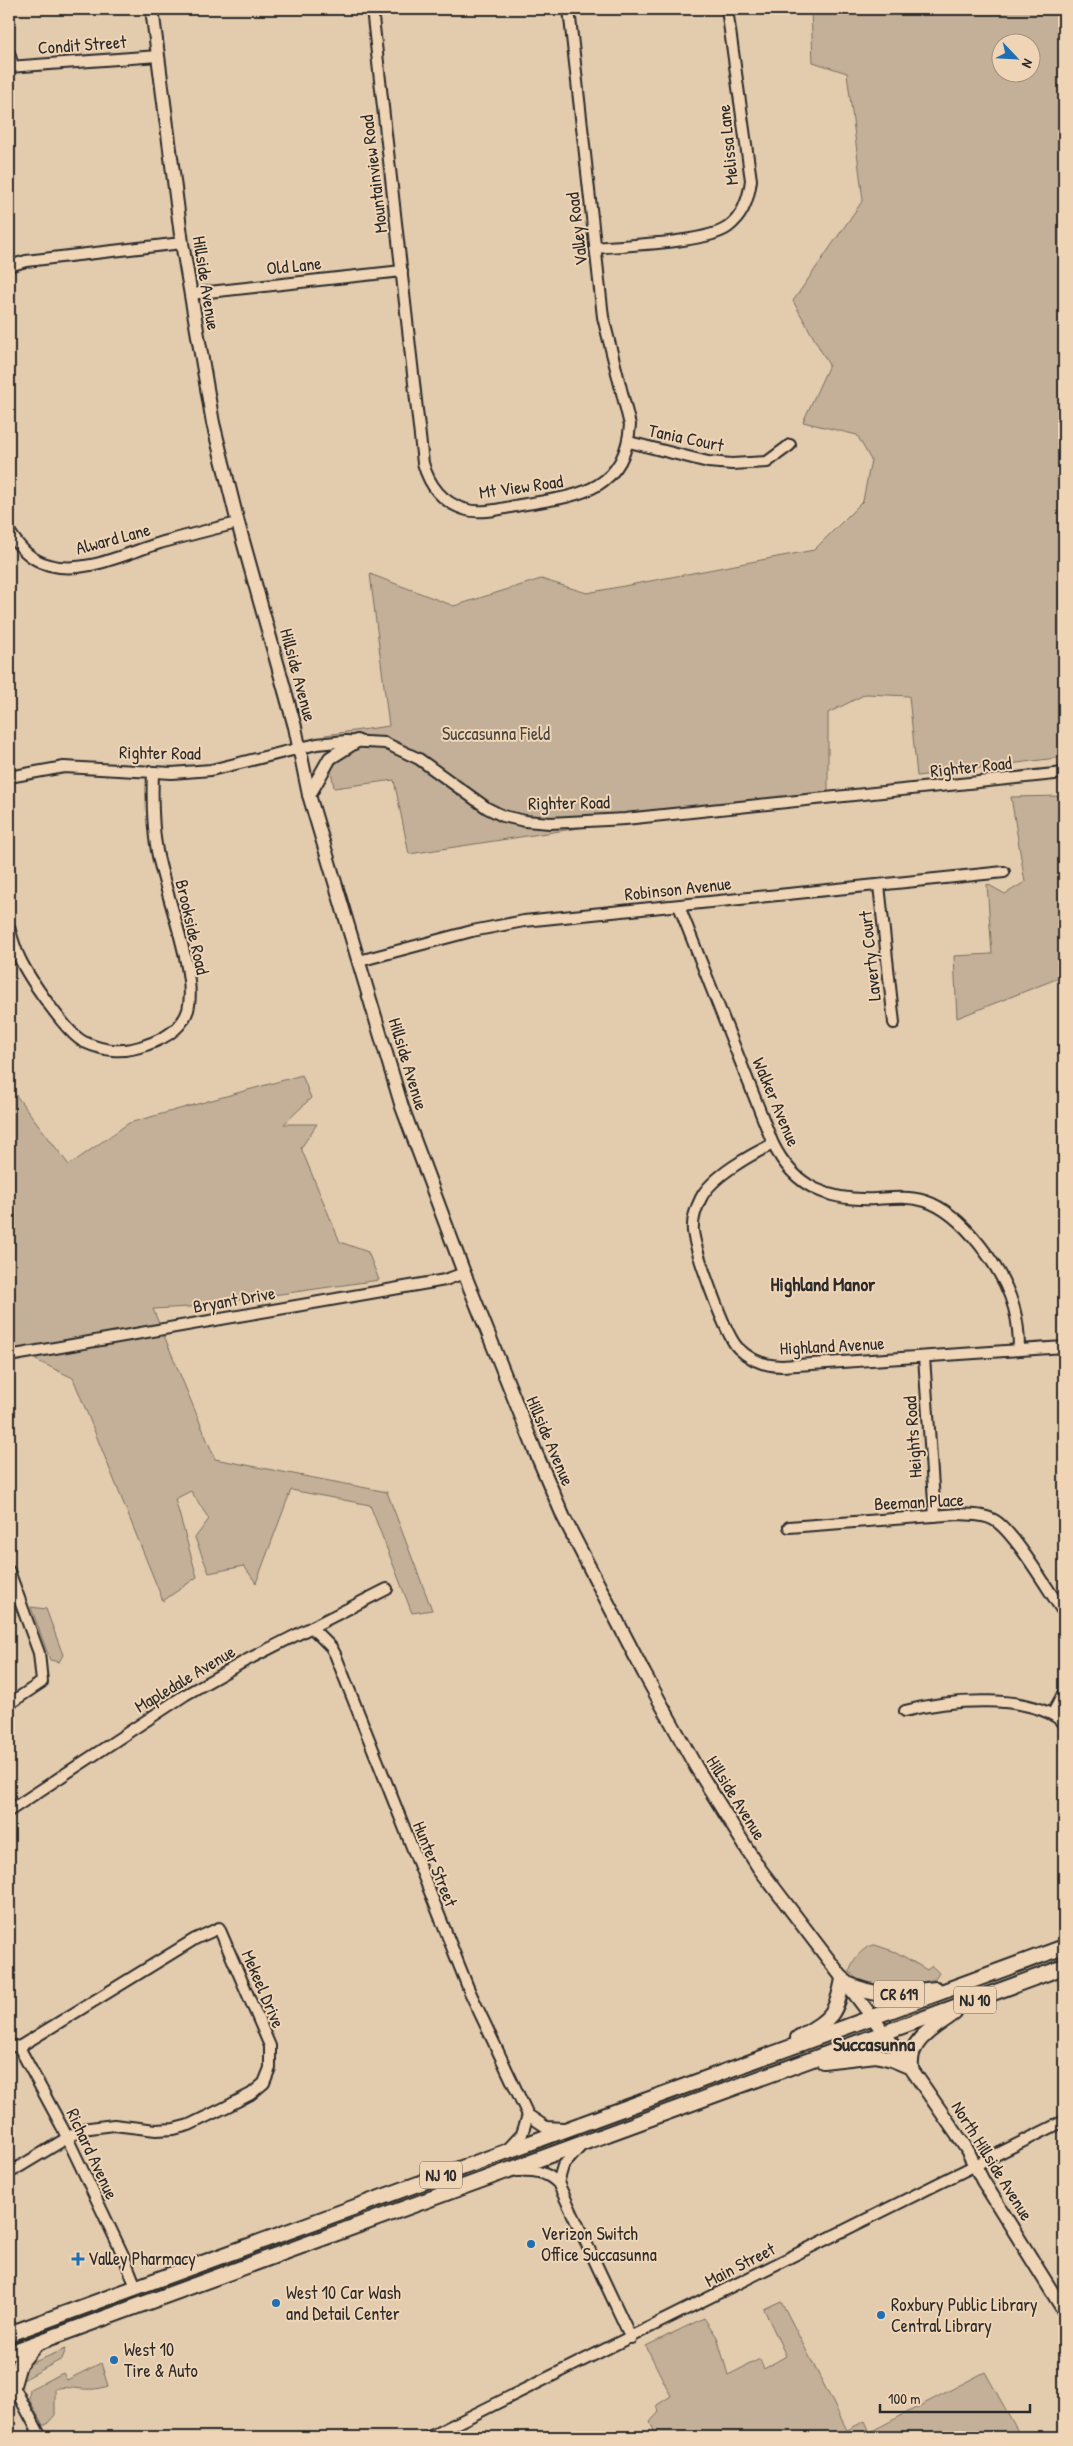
<svg xmlns="http://www.w3.org/2000/svg" width="1073" height="2446" font-family="'Patrick Hand',sans-serif">
	<rect width="100%" height="100%" fill="#e3cbae"/>
	<filter id="ink" filterUnits="userSpaceOnUse"><feTurbulence type="fractalNoise" baseFrequency=".02" numOctaves="2"/><feDisplacementMap in="SourceGraphic" scale="10" xChannelSelector="R" yChannelSelector="G"/><feConvolveMatrix kernelMatrix="1 2 1 2 8 2 1 2 1" color-interpolation-filters="sRGB"/></filter>
	<g filter="url(#ink)">
		<g fill="#c4b098" stroke="#786e62" fill-rule="evenodd">
			<path d="M 811,9 L 1064,9 L 1064,144 L 1062,161 L 1064,170 L 1064,757 L 917,776 L 909,696 L 866,694 L 828,713 L 828,792 L 795,795 L 409,854 L 394,780 L 334,788 L 325,735 L 389,726 L 370,574 L 454,606 L 541,579 L 587,593 L 814,550 L 863,501 L 871,460 L 857,435 L 803,422 L 829,365 L 793,301 L 863,200 L 847,73 L 813,62 ZM 1000,42 L 1030,42 L 1030,72 L 1000,72 Z"/>
			<path d="M 1064,796 L 1064,976 L 957,1018 L 954,956 L 992,954 L 987,884 L 1005,894 L 1025,882 L 1011,797 Z"/>
			<path d="M 302,1075 L 311,1098 L 284,1124 L 317,1124 L 301,1148 L 340,1242 L 368,1252 L 379,1280 L 189,1307 L 153,1309 L 215,1459 L 387,1492 L 432,1610 L 412,1613 L 370,1505 L 291,1490 L 256,1583 L 244,1566 L 209,1573 L 195,1538 L 209,1519 L 191,1491 L 175,1499 L 197,1577 L 163,1601 L 73,1378 L 9,1347 L 9,1086 L 69,1165 L 129,1123 Z"/>
			<path d="M 31,1607 L 46,1609 L 63,1655 L 59,1662 L 50,1660 Z"/>
			<path d="M 875,1945 L 896,1952 L 927,1970 L 932,1966 L 939,1973 L 935,1979 C 908,1986 871,1998 850,1972 C 851,1960 864,1946 875,1945 Z"/>
			<path d="M 727,2077 L 728,2079 L 708,2090 L 559,2146 L 556,2139 Z"/>
			<path d="M 552,2141 L 555,2147 L 10,2346 L 9,2339 Z"/>
			<path d="M 781,2301 L 847,2430 L 865,2421 L 870,2432 L 985,2372 L 1021,2437 L 657,2437 L 650,2422 L 659,2412 L 657,2405 L 671,2396 L 646,2346 L 704,2318 L 717,2337 L 728,2375 L 760,2359 L 764,2369 L 786,2356 L 764,2309 Z"/>
			<path d="M 66,2349 L 62,2359 L 21,2381 L 22,2367 Z"/>
			<path d="M 101,2363 L 108,2386 C 88,2394 67,2384 55,2389 L 55,2415 L 46,2425 L 43,2425 L 29,2399 L 30,2389 L 63,2373 L 67,2380 Z"/>
		</g>
		<g fill="none" stroke-linecap="round" stroke-linejoin="round">
			<g stroke="#2b2b2b" stroke-width="14">
				<g id="minor">
					<path d="M 372,9 L 423,463 C 429,485 442,502 464,509 C 480,515 504,508 520,505 C 575,496 625,493 630,425 L 603,317 L 569,9"/>
					<path d="M 9,53 L 13,66"/>
					<path d="M 9,67 L 158,56"/>
					<path d="M 595,248 C 624,245 707,243 728,227 C 743,216 749,197 751,180 L 727,9"/>
					<path d="M 9,266 L 26,261 L 182,243"/>
					<path d="M 190,294 L 402,271"/>
					<path d="M 629,442 L 708,462 L 732,464 L 767,462 L 790,445"/>
					<path d="M 9,531 C 19,547 30,560 49,565 C 85,575 126,553 160,543 C 186,536 211,529 238,523"/>
					<path d="M 9,777 L 64,767 L 172,773 L 211,770 L 317,744 L 346,741 L 385,743 L 419,759 L 487,808 L 503,816 L 525,821 L 550,823 L 625,819 L 1064,773"/>
					<path d="M 879,885 L 894,1023"/>
					<path d="M 679,906 L 773,1144 C 795,1188 829,1201 876,1199 C 892,1198 908,1196 925,1201 C 963,1213 1004,1271 1014,1308 C 1018,1322 1019,1335 1019,1350"/>
					<path d="M 9,927 C 12,938 15,949 20,959 C 29,978 67,1034 84,1042 C 106,1052 124,1053 146,1045 C 164,1039 182,1029 188,1010 C 198,974 164,891 157,851 C 152,824 152,799 153,772"/>
					<path d="M 359,961 L 472,931 L 524,921 L 1004,872"/>
					<path d="M 773,1144 C 752,1154 712,1176 701,1198 C 696,1208 692,1220 693,1231 C 695,1250 725,1335 738,1348 C 750,1360 765,1366 782,1366 L 1064,1347"/>
					<path d="M 9,1356 L 445,1280 L 464,1273"/>
					<path d="M 924,1357 L 935,1516"/>
					<path d="M 789,1527 L 959,1514 C 971,1515 984,1514 994,1520 C 1014,1531 1049,1592 1064,1613"/>
					<path d="M 9,1571 L 39,1653 L 42,1682 L 9,1704"/>
					<path d="M 312,1628 L 331,1647 L 335,1654 L 469,1990 L 528,2115 L 546,2127 L 563,2128"/>
					<path d="M 905,1711 C 947,1700 1030,1692 1064,1723"/>
					<path d="M 1053,1713 L 1064,1692"/>
					<path d="M 9,1811 L 185,1695 L 245,1661 L 387,1589"/>
					<path d="M 9,2045 L 19,2047 L 62,2127 L 124,2257 L 136,2287"/>
					<path d="M 507,2150 L 522,2134 L 528,2115"/>
					<path d="M 517,2171 C 534,2170 545,2171 558,2183 L 631,2338"/>
					<path d="M 9,2173 L 82,2129 L 114,2125 L 156,2130 L 174,2129 L 189,2125 L 226,2107 L 251,2094 L 264,2083 L 270,2068 L 270,2046 L 219,1928 L 195,1939 L 19,2047"/>
					<path d="M 558,2183 L 563,2166 L 580,2147"/>
					<path d="M 13,2385 L 41,2437"/>
					<path d="M 429,2437 L 1064,2121"/>
				</g>
			</g>
			<g stroke="#2b2b2b" stroke-width="16">
				<g id="major">
					<path d="M 152,9 L 182,243 L 213,423 L 238,523 L 295,727 L 309,795 L 402,1107 L 464,1273 L 536,1453 L 564,1518 L 644,1673 L 696,1767 L 759,1868 L 913,2071 L 966,2148 L 983,2181 L 1064,2311"/>
					<path d="M 309,795 L 330,758 L 357,741"/>
				</g>
			</g>
			<g stroke="#2b2b2b" stroke-width="18">
				<g id="highway">
					<path d="M 847,1984 C 883,2000 899,1992 936,1989"/>
					<path d="M 798,2038 C 830,2019 836,2017 843,1979"/>
					<path d="M 823,2061 L 876,2055 L 892,2059 L 911,2067 C 908,2040 935,2027 954,2013"/>
					<path d="M 9,2334 L 1064,1947"/>
					<path d="M 9,2353 L 1064,1967"/>
					<path d="M 9,2382 L 13,2385 L 19,2364 L 34,2346"/>
				</g>
			</g>
			<use href="#minor" stroke="#efd5b6" stroke-width="10"/>
			<use href="#major" stroke="#efd5b6" stroke-width="12"/>
			<use href="#highway" stroke="#efd5b6" stroke-width="14"/>
		</g>
	</g>
	<g fill="#1f6fb2" stroke="#efd5b6" stroke-width="2">
		<circle cx="531" cy="2244" r="5"/>
		<path d="M75.5 2251.5h5v5h5v5h-5v5h-5v-5h-5v-5h5z"/>
		<circle cx="276" cy="2303" r="5"/>
		<circle cx="881" cy="2315" r="5"/>
		<circle cx="114" cy="2360" r="5"/>
	</g>
	<g text-anchor="middle" stroke-width="4" stroke-linejoin="round" paint-order="stroke">
		<g fill="#efd5b6" stroke="#665e55" stroke-width="1">
			<rect x="874" y="1980.5" width="50" height="27" rx="4"/>
			<rect x="954" y="1986.5" width="42" height="27" rx="4"/>
			<rect x="420" y="2161.5" width="42" height="27" rx="4"/>
		</g>
		<g font-size="16" font-weight="bold" fill="#2b2b2b">
			<text x="899" y="2000">CR 619</text>
			<text x="975" y="2006">NJ 10</text>
			<text x="441" y="2181">NJ 10</text>
		</g>
		<g font-size="18" fill="#2b2b2b" stroke="#efd5b6">
			<text transform="translate(82 45) rotate(-4)" y="6">Condit Street</text>
			<text transform="translate(728 145) rotate(-96)" y="6">Melissa Lane</text>
			<text transform="translate(374 174) rotate(-97)" y="6">Mountainview Road</text>
			<text transform="translate(577 229) rotate(-97)" y="6">Valley Road</text>
			<text transform="translate(294 266) rotate(-6)" y="6">Old Lane</text>
			<text transform="translate(206 283) rotate(81)" y="6">Hillside Avenue</text>
			<text transform="translate(686 438) rotate(12)" y="6">Tania Court</text>
			<text transform="translate(521 487) rotate(-8)" y="6">Mt View Road</text>
			<text transform="translate(113 539) rotate(-15)" y="6">Alward Lane</text>
			<text transform="translate(298 675) rotate(75)" y="6">Hillside Avenue</text>
			<text transform="translate(160 753) rotate(1)" y="6">Righter Road</text>
			<text transform="translate(971 767) rotate(-6)" y="6">Righter Road</text>
			<text transform="translate(569 803) rotate(-1)" y="6">Righter Road</text>
			<text transform="translate(678 889) rotate(-6)" y="6">Robinson Avenue</text>
			<text transform="translate(192 927) rotate(77)" y="6">Brookside Road</text>
			<text transform="translate(870 956) rotate(-96)" y="6">Laverty Court</text>
			<text transform="translate(408 1064) rotate(73)" y="6">Hillside Avenue</text>
			<text transform="translate(776 1102) rotate(67)" y="6">Walker Avenue</text>
			<text transform="translate(234 1300) rotate(-10)" y="6">Bryant Drive</text>
			<text transform="translate(832 1346) rotate(-3)" y="6">Highland Avenue</text>
			<text transform="translate(913 1437) rotate(-94)" y="6">Heights Road</text>
			<text transform="translate(550 1441) rotate(67)" y="6">Hillside Avenue</text>
			<text transform="translate(919 1502) rotate(-3)" y="6">Beeman Place</text>
			<text transform="translate(185 1679) rotate(-31)" y="6">Mapledale Avenue</text>
			<text transform="translate(736 1798) rotate(58)" y="6">Hillside Avenue</text>
			<text transform="translate(435 1864) rotate(68)" y="6">Hunter Street</text>
			<text transform="translate(263 1989) rotate(67)" y="6">Mekeel Drive</text>
			<text transform="translate(92 2154) rotate(65)" y="6">Richard Avenue</text>
			<text transform="translate(992 2161) rotate(58)" y="6">North Hillside Avenue</text>
			<text transform="translate(740 2265) rotate(-27)" y="6">Main Street</text>
		</g>
		<g font-size="18" fill="#4a4641" stroke="#efd5b6">
			<text x="496" y="740">Succasunna Field</text>
		</g>
		<g font-size="18" fill="#2b2b2b" stroke="#efd5b6" text-anchor="start">
			<text x="541" y="2240">Verizon Switch<tspan x="541" dy="21">Office Succasunna</tspan></text>
			<text x="88" y="2265">Valley Pharmacy</text>
			<text x="286" y="2299">West 10 Car Wash<tspan x="286" dy="21">and Detail Center</tspan></text>
			<text x="891" y="2311">Roxbury Public Library<tspan x="891" dy="21">Central Library</tspan></text>
			<text x="124" y="2356">West 10<tspan x="124" dy="21">Tire &amp; Auto</tspan></text>
		</g>
		<g font-size="19" font-weight="bold" fill="#2b2b2b" stroke="#efd5b6">
			<text x="823" y="1291">Highland Manor</text>
		</g>
		<g font-size="20" font-weight="bold" fill="#2b2b2b" stroke="#efd5b6">
			<text x="874" y="2051">Succasunna</text>
		</g>
	</g>
	<rect width="1073" height="2446" fill="none" stroke="#efd5b6" stroke-width="30"/>
	<rect x="15" y="15" width="1043" height="2416" fill="none" stroke="#2b2b2b" stroke-width="2" filter="url(#ink)"/>
	<g transform="translate(1016 58) rotate(115)"><circle r="24" fill="#efd5b6" stroke="#a1917e"/>
	<path d="M0-4L9 19L0 12L-9 19Z" fill="#1f6fb2"/>
	<text y="-8" font-size="14" font-weight="bold" text-anchor="middle" fill="#2b2b2b">N</text>
	</g>
	<path d="M880 2404v8h150v-8" fill="none" stroke="#2b2b2b" stroke-width="2.5"/>
	<text x="888" y="2404" font-size="15" fill="#2b2b2b" stroke="#efd5b6" stroke-width="4" paint-order="stroke">100 m</text>
</svg>
